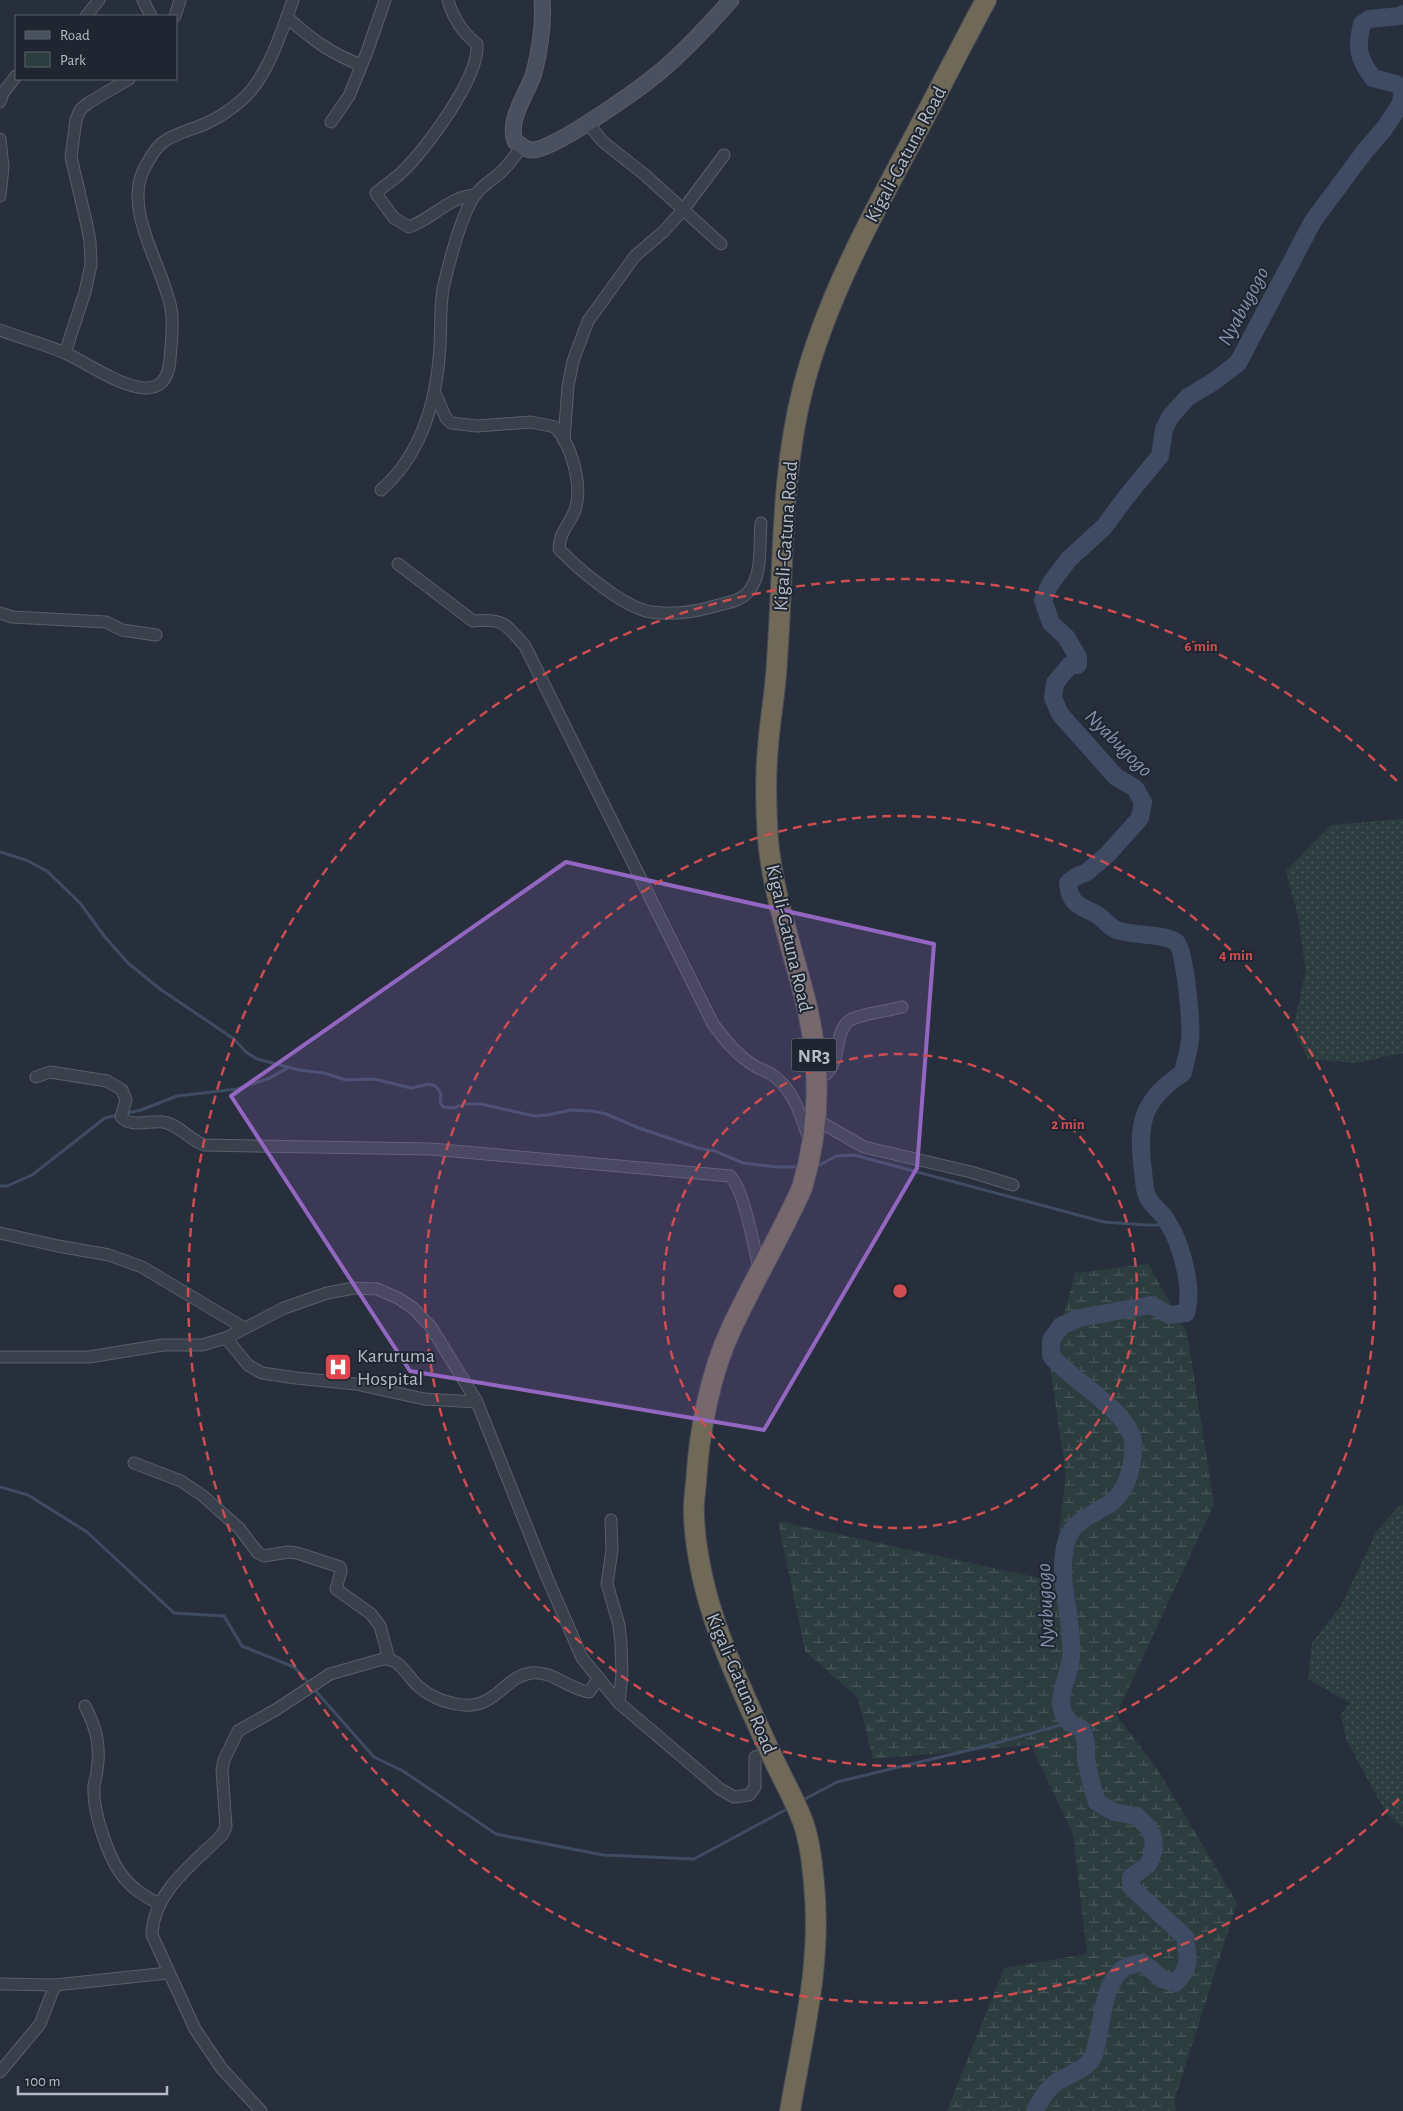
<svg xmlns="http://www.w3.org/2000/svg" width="1403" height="2111" font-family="'Alegreya Sans',sans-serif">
	<defs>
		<pattern id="green-dots" width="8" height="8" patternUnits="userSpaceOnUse" patternTransform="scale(1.25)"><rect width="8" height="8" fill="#2c3d3f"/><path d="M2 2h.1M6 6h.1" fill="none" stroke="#485759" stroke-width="1.8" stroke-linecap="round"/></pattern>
		<pattern id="wetland-marsh" width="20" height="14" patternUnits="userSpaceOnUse" patternTransform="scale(1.25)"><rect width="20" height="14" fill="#2c3d3f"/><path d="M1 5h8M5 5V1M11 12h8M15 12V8" fill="none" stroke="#485759"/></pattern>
	</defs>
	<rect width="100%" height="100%" fill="#272f3c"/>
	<g fill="url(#green-dots)">
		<path d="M 1403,819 L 1403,1053 L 1356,1063 L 1308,1059 L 1293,1028 L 1306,971 L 1298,916 L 1286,871 L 1331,825 Z"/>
		<path d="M 1403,1504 L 1403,1828 L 1386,1813 L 1346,1739 L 1341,1714 L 1350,1703 L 1308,1679 L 1312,1643 L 1341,1606 L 1376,1532 L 1398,1507 Z"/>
	</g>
	<path fill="url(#wetland-marsh)" d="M 1148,1264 L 1187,1333 L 1214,1504 L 1116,1715 L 1158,1770 L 1237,1903 L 1174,2102 L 1176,2111 L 947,2111 L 1004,1968 L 1087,1954 L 1073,1834 L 1031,1745 L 873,1759 L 858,1698 L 805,1651 L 778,1521 L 1053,1581 L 1066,1475 L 1050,1367 L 1075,1273 Z"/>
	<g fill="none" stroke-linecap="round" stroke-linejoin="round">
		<g stroke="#3e4b63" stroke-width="3">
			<path d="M 0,852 L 26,860 L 47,871 L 80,903 L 105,937 L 128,963 L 160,989 L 234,1039 L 246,1052 L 257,1059 L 299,1070 L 324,1073 L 346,1080 L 374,1079 L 411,1088 L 429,1084 L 435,1086 L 439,1090 L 441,1095 L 440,1102 L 443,1107 L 454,1108 L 464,1104 L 481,1104 L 534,1116 L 548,1115 L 571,1110 L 592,1111 L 606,1114 L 639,1128 L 698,1148 L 715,1151 L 743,1163 L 776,1167 L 801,1167"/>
			<path d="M 814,1165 L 820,1165 L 836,1156 L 854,1155 L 1104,1222 L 1145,1225 L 1170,1225"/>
			<path d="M 0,1186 L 7,1186 L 32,1175 L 105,1118 L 141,1110 L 177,1096 L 237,1089 L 270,1078 L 289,1067"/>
			<path d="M 0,1487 L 28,1495 L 87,1532 L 174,1613 L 224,1616 L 242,1646 L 294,1667 L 310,1684"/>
			<path d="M 314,1689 L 374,1757 L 403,1771 L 496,1834 L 603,1855 L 694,1859 L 789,1808"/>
			<path d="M 801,1801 L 837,1782 L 982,1747 L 1068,1723"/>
		</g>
		<g stroke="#3e4b63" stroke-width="18">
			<path d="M 1403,14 L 1400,16 L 1369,19 L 1362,24 C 1356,48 1358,58 1373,78 L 1396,84 L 1403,90"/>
			<path d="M 1035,2111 C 1040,2100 1046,2091 1055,2083 C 1065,2076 1088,2069 1093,2057 C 1103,2030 1100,1985 1124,1968 C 1129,1964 1137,1964 1143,1963 L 1162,1979 L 1175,1983 C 1192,1967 1188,1958 1185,1937 L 1131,1887 L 1131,1877 L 1148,1865 L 1154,1850 L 1153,1837 L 1148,1827 L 1137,1816 L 1114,1812 L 1097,1802 L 1092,1786 L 1086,1759 L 1086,1743 L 1082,1729 C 1072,1725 1065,1721 1062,1709 C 1058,1691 1070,1675 1071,1657 C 1074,1618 1055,1579 1067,1540 C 1073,1519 1096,1514 1112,1502 C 1128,1490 1134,1462 1133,1443 C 1131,1412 1071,1380 1051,1356 L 1051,1340 L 1061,1326 L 1079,1318 L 1151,1305 L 1169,1315 L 1186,1313 C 1194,1288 1181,1243 1167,1221 C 1162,1212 1153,1207 1148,1198 C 1144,1191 1144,1179 1143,1171 C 1137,1125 1141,1100 1183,1073 C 1185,1062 1189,1051 1190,1040 C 1192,1026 1185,951 1177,943 C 1166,933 1132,936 1117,930 C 1109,927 1103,918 1096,914 C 1079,905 1070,905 1068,883 L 1075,877 L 1087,872 L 1108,854 L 1140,818 L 1143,802 L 1135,788 L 1116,777 L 1060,714 L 1053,698 L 1055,683 L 1070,665 L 1078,665 L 1078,657 L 1066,637 L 1051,623 L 1043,600 L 1050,584 L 1069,559 L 1104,527 L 1127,496 L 1160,456 L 1164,429 L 1170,417 L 1188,397 L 1213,382 L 1238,363 L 1313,221 L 1365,151 L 1384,129 L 1400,105 L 1403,93"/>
		</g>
		<g stroke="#585f6a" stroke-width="13">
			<g id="street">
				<path d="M 143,0 L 151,16"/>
				<path d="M 448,0 C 453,18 463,33 477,44 C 480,77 425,151 400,174 C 393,180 384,186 376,193 L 377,195 L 394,218 L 409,227 C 434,218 447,198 474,195"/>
				<path d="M 86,16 L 99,0"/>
				<path d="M 175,16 L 180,0"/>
				<path d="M 287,17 C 311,39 330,53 361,65"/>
				<path d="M 0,102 L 3,93 L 16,76"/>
				<path d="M 331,122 L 349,96 L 367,52 L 385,0"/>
				<path d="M 588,123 L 602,141 L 645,175 L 721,244"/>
				<path d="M 0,139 L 3,167 L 0,196"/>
				<path d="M 0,330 C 21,338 44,344 65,353 C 92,364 166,422 170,359 C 171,343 174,325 171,309 C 164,268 124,213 143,171 C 148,162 153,150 162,143 C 175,133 192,130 207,123 C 220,117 233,108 244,98 C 268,76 282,30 293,0"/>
				<path d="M 65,353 L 85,292 L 91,265 L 90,241 L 86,221 L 71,157 L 76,120 L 80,110 L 88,103 L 129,79"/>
				<path d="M 435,393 L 446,418 L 451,423 L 477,426 L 531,422 L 555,427 C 572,445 583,487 575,510 C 569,525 559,533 559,549 C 578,569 624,608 651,612 C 671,615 696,612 715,606 C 728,602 740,602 749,591 C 763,574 759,544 761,523"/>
				<path d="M 564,441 L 568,386 L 573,361 L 588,321 L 635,256 L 663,232 L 683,210 L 724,155"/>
				<path d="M 381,490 C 423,453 437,399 440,346 C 441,327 440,307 443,289 C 448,267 457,233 466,212 C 476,189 482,188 500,173 C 508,166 515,155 522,147"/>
				<path d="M 398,564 L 473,621 C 504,618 505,624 525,646 L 713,1024 C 725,1040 736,1054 753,1065 C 759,1069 767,1071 774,1076 C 794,1091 801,1116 809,1139"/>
				<path d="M 0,613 L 12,617 L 106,622 L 122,630 L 156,635"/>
				<path d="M 36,1077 L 50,1072 L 107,1081 L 122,1090 L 126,1100 L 121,1117 C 131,1128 150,1120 163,1122 C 178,1124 190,1140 204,1145 L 431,1149 L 730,1176 C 745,1191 754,1249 760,1272"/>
				<path d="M 817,1080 C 846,1068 830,1030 852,1019 C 865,1013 888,1011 902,1007"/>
				<path d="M 815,1119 L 864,1147 L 971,1172 L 1013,1185"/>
				<path d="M 0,1233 L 58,1246 L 109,1255 L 142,1267 L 244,1328"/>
				<path d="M 226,1338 L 248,1365 L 262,1373 L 296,1378 L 356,1384 L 424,1399 L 477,1402"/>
				<path d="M 0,1357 L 89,1357 L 163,1345 L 202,1345 L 226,1338 L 284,1308 L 327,1293 L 354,1288 L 377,1289 L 398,1298 L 413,1308 L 431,1327 L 477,1402 L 546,1575 L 582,1658 L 619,1703 L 720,1789 L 734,1797 L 749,1795 L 755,1787 L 755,1757 L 771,1753"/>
				<path d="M 134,1463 L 181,1481 L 203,1496 L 239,1528 L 258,1553 L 264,1556 L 288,1552 L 297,1553 L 340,1567 L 341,1571 L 336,1589 L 371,1614 L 380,1626 L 389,1659"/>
				<path d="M 611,1520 L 612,1550 L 607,1584 L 619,1625 L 621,1644 L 622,1673 L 619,1703"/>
				<path d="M 85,1706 C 96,1728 101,1745 97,1770 C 97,1775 95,1780 94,1785 C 92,1810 108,1859 125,1879 C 134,1890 147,1897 159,1904"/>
				<path d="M 0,1984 L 55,1985 L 168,1973"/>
				<path d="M 0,2072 L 40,2024 L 55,1985"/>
				<path d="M 261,2111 L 222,2069 L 195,2029 L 152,1935 C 153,1892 194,1863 222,1835 L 226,1827 L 222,1770 L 224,1760 L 238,1731 L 277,1709 L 330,1674 L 383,1659 C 400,1658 407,1676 418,1686 C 428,1695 443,1702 456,1704 C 496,1712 502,1677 531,1673 C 551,1670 569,1689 589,1692 L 599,1678"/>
			</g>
		</g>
		<g stroke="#585f6a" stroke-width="17">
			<path id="secondary" d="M 542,0 C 544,24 540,49 534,73 C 527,94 507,120 515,141 C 520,145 526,150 532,150 C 552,152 643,86 661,71 C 687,49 709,25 731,0"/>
		</g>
		<g stroke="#454c57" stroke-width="22">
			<path id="highway" d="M 790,2111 C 803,2034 822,1963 814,1884 C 812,1863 810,1842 803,1822 C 795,1800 782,1778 772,1756 C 737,1680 698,1602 694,1517 C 693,1506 695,1494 696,1483 C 699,1432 710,1373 732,1327 C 754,1280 781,1235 802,1188 C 820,1128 821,1064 806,1003 C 793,950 773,895 768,840 C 766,809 765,777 768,747 C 770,718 776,689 777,660 C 784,569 780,477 803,388 C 825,302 869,221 911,143 C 936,96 960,48 986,0"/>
		</g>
		<use href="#street" stroke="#3a414c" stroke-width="11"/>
		<use href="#secondary" stroke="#49505f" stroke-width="15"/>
		<use href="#highway" stroke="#716958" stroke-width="20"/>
	</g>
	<path fill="#9366c2" fill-opacity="0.2" stroke="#9366c2" stroke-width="4" stroke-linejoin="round" d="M 566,862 L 934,944 L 917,1168 L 764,1430 L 410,1371 L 231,1096 Z"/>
	<g fill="none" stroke="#ce4d50" stroke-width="2.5" stroke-dasharray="9 6">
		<circle cx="900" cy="1291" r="237"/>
		<circle cx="900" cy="1291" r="475"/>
		<path d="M1399 1799A712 712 0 1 1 1399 783"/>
	</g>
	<defs>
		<g id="hospital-square" transform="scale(1.4375)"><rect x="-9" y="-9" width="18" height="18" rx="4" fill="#e0444e" stroke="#1f2631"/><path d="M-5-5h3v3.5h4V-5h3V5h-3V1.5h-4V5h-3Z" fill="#fff"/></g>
	</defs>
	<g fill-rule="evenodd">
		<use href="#hospital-square" x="338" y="1367"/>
	</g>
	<g text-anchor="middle" stroke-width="4" stroke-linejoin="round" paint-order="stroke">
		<rect fill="#1f2631" stroke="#898f9a" stroke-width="1" x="791.5" y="1038.5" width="45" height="33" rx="4"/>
		<g font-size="19" font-weight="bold" fill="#b6bcc7">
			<text x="814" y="1062">NR3</text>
		</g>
		<g font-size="20" fill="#b6bcc7" stroke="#1f2631">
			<text transform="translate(905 154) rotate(-62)" y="7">Kigali-Gatuna Road</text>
			<text transform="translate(785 536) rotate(-86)" y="7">Kigali-Gatuna Road</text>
			<text transform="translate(790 938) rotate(77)" y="7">Kigali-Gatuna Road</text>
			<text transform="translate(742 1683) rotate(67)" y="7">Kigali-Gatuna Road</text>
		</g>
		<g font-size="20" fill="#b6bcc7" stroke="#1f2631" text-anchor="start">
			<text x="357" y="1362">Karuruma<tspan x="357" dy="23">Hospital</tspan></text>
		</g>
		<g font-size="21" font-style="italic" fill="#8191ab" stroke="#1f2631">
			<text transform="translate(1243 306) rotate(-62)" y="7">Nyabugogo</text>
			<text transform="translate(1119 743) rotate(45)" y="7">Nyabugogo</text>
			<text transform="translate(1045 1606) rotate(-93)" y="7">Nyabugogo</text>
		</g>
	</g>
	<circle cx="900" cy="1291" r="8" fill="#ce4d50" stroke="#1f2631" stroke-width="2.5"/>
	<g font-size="15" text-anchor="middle" font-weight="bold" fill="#ce4d50" stroke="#1f2631" stroke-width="4" stroke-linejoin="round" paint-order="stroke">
		<text x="1201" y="651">6 min</text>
		<text x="1236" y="960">4 min</text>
		<text x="1068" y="1129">2 min</text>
	</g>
	<rect x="15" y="15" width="162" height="65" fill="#1f2631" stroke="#5b626d"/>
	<rect x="25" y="31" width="25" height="8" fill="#49505f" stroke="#5b626d"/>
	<text x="60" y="40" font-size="15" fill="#b6bcc7">Road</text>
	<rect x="25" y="52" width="25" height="15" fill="#2c3d3f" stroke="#5b626d"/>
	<text x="60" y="65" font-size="15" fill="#b6bcc7">Park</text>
	<path d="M18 2086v8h149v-8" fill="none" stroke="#b6bcc7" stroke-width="2.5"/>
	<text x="25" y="2086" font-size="15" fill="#b6bcc7" stroke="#1f2631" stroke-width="4" paint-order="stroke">100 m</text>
</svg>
